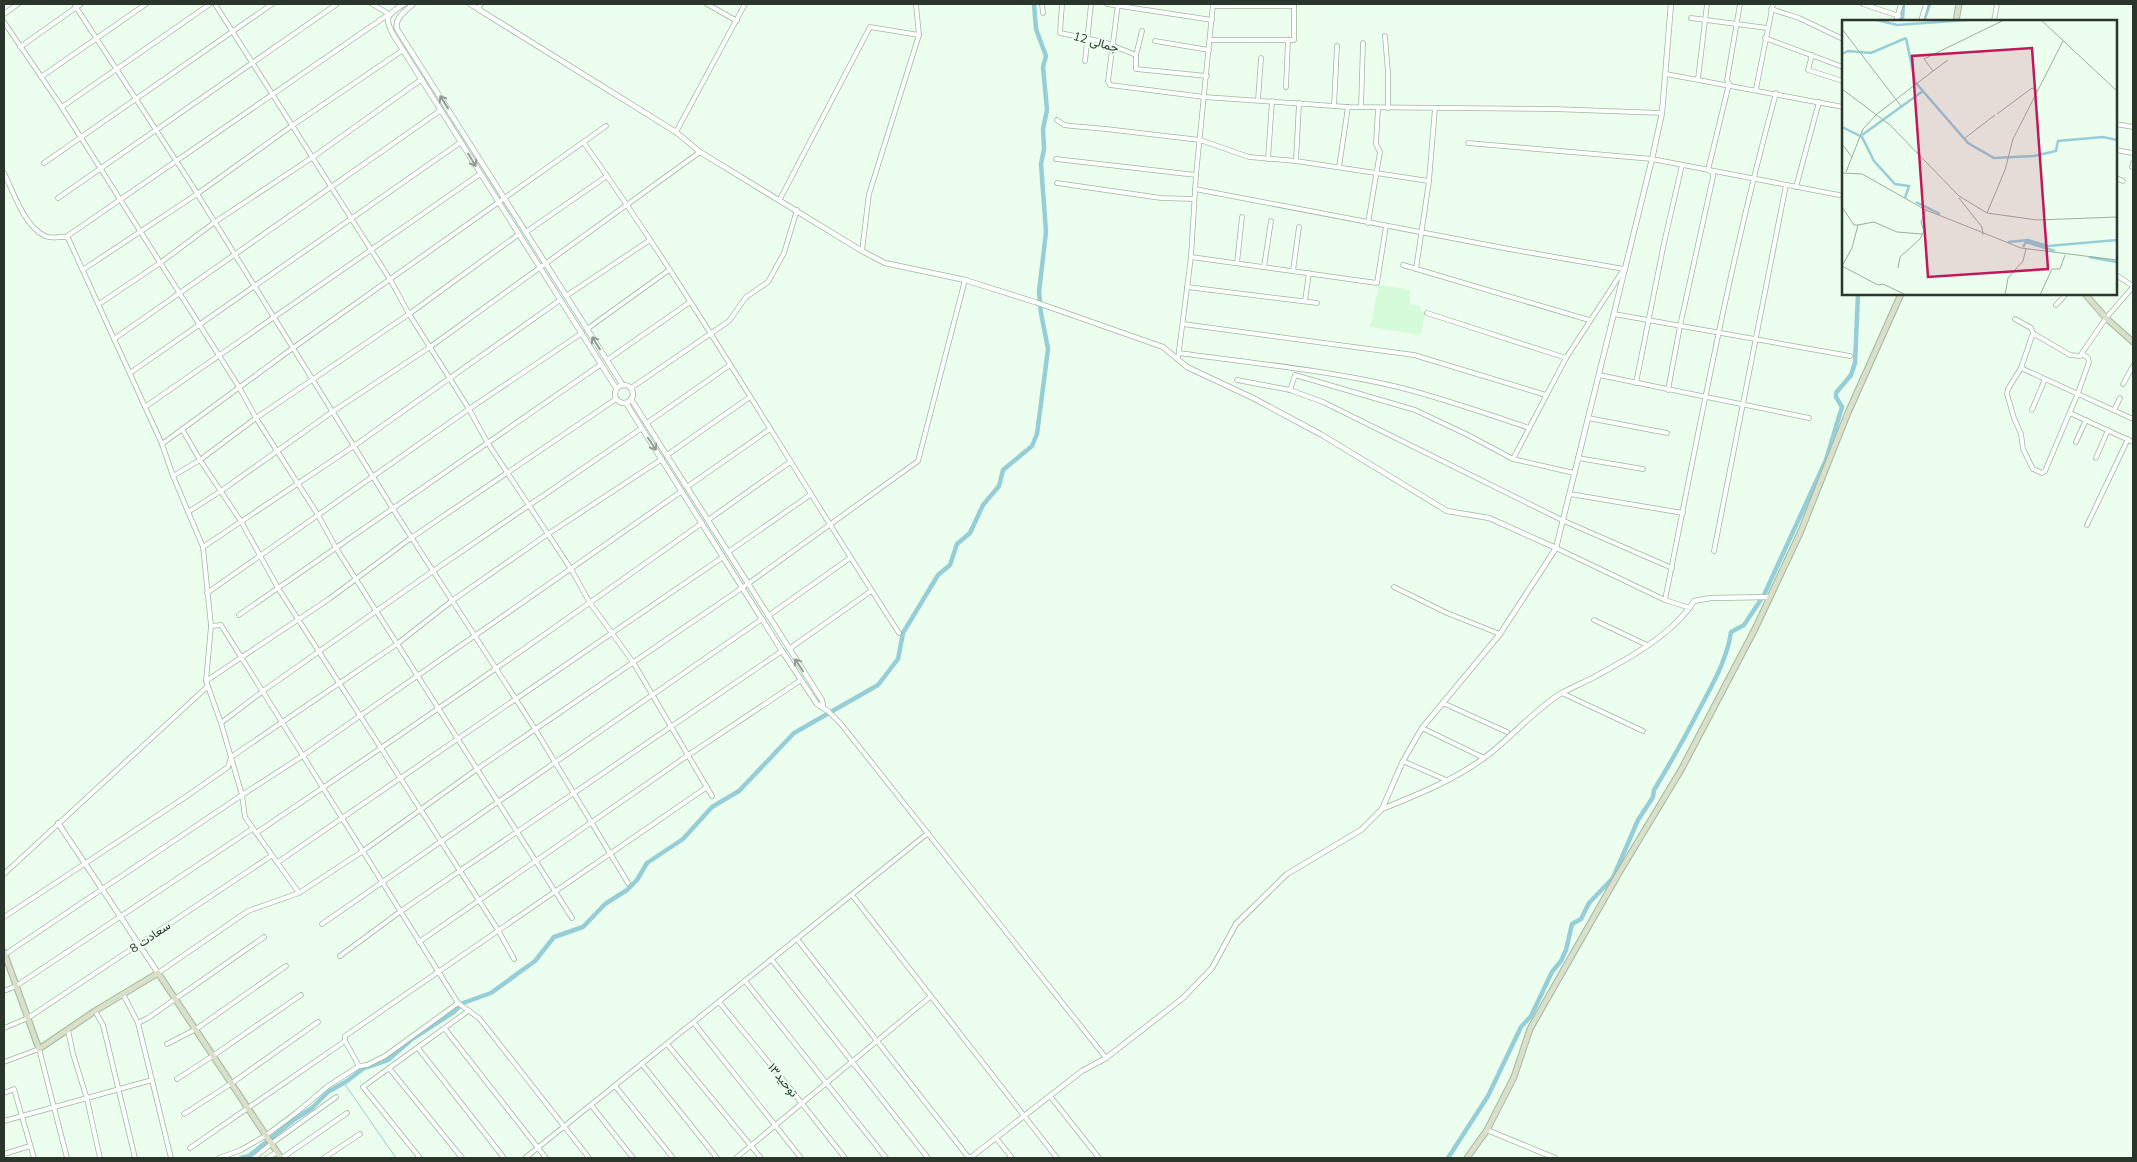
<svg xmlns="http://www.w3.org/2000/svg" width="2137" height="1162" font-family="'Nunito Sans',Vazirmatn,sans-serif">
	<rect width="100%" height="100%" fill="#ecfeed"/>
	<path fill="#d6fbd9" d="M 1379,285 L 1410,290 L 1410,304 L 1421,307 L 1420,311 L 1425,312 L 1421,335 L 1370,327 Z"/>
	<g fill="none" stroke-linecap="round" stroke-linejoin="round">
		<path stroke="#96ced8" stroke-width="1" d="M 344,1083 L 396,1158"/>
		<g stroke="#96ced8" stroke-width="4.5">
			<path d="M 1900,21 L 1902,18 L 1903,4"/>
			<path d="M 1923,21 L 1929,4"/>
			<path d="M 241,1158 L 249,1156 L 295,1119 L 312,1108 L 328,1092 L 347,1081 L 364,1068 L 388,1060 L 412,1039 L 454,1012 L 463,1003 L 491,993 L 535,961 L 554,937 L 583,927 L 605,904 L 627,890 L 637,880 L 647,863 L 683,839 L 712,807 L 739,791 L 794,733 L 878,685 L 898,659 L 903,633 L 938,575 L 950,565 L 957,544 L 970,533 L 983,505 L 999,486 L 1003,470 L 1032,446 L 1037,434 L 1048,349 L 1041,313 L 1039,292 L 1046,232 L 1041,164 L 1044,149 L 1043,129 L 1047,110 L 1043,67 L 1046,56 L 1036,29 L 1034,4"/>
			<path d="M 1448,1158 L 1488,1096 L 1521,1027 L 1531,1016 L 1552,972 L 1561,961 L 1566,950 L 1572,924 L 1581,919 L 1589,903 L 1613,878 L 1638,820 L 1653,797 L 1654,790 C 1670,764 1685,737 1699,710 C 1712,685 1727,660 1731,632 L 1744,625 L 1764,595 L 1826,460 L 1842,407 L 1836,397 L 1836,393 L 1851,375 L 1855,363 L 1858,294"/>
		</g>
		<g stroke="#9cb99f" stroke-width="5.5">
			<g id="minor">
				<path d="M 74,4 L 188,179 L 393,509 L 535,729 L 628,883"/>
				<path d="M 215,4 L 391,281 L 409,314 L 469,409 L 487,442 L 571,569 L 590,603 L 633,662 L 712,796"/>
				<path d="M 707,4 L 737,21"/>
				<path d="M 1042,4 L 1043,13"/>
				<path d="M 1062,4 L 1060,33 L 1104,42 L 1136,55"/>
				<path d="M 1107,4 L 1212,20"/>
				<path d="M 1118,4 L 1108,81 L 1110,85 L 1204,97 L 1348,107 L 1553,109 L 1662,113"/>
				<path d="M 1863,4 L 1899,16"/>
				<path d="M 1213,6 L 1294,6"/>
				<path d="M 478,9 L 481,4"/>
				<path d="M 1771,9 L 1799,18 L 1843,39"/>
				<path d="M 4,14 L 18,4"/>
				<path d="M 1691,18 L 1767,28"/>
				<path d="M 1896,21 L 1901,4"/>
				<path d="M 1921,21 L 1926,4"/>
				<path d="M 1994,21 L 1997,4"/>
				<path d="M 4,22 L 59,103 L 239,387 L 256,418 L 318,515 L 336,548 L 572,918"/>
				<path d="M 1142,31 L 1136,55 L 1136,69 L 1207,76"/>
				<path d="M 1385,36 L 1388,73 L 1388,108"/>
				<path d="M 1765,38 L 1843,67"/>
				<path d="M 1210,40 L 1294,40 L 1294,4"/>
				<path d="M 1155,41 L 1209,50"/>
				<path d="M 20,47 L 81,4"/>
				<path d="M 1812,55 L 1808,70 L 1843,81"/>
				<path d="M 1085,61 L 1091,4"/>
				<path d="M 1666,74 L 1843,107"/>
				<path d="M 41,77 L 146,4"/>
				<path d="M 1698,79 L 1707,4"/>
				<path d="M 1286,87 L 1288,40"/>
				<path d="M 1756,89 L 1773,4"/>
				<path d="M 1258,100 L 1261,58"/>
				<path d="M 1334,106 L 1337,46"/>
				<path d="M 62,107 L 210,4"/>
				<path d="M 1361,107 L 1363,43"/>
				<path d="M 1057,120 L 1064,125 L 1072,126 L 1106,129 L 1200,140 L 1249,157 L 1296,161 L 1429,181"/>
				<path d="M 2116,124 L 2133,127"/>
				<path d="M 676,132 L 745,4"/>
				<path d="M 584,143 C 696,301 793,470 899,633"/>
				<path d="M 1468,143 L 1652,159 L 1839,195"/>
				<path d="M 2116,150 L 2133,153"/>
				<path d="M 1056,159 L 1196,175"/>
				<path d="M 1268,159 L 1272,101"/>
				<path d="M 1296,161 L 1299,103"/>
				<path d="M 44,163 L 272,4"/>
				<path d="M 1339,167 L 1348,107"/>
				<path d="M 2132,167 L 2133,163"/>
				<path d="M 4,173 C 14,193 24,226 45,236 C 53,240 61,235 68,238 L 162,444 L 173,476 L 203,547 L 211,626 L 206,681 L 221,723 L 242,795 L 245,817 L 299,893"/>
				<path d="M 2116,178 L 2123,181"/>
				<path d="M 1057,183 L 1161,198 L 1194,199"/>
				<path d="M 1796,187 L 1819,102"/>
				<path d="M 1195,189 L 1509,249 L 1624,269 L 1566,358 L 1513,459"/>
				<path d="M 58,198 L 337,4"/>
				<path d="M 780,199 L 870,27 L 919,35"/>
				<path d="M 1368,223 L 1380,152 L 1376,144 L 1378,108"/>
				<path d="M 526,232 L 607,176"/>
				<path d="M 66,237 L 389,14 L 372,4"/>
				<path d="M 862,251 L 869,194 L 919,35 L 916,4"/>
				<path d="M 1191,257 L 1377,283 L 1386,226"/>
				<path d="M 1237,263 L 1242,217"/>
				<path d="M 1403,265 L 1589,320"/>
				<path d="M 1264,267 L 1271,221"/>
				<path d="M 84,269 L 197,194 L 293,125 L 403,50"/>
				<path d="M 1416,269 L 1429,181 L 1435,108"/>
				<path d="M 1293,271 L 1299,227"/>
				<path d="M 2116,275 L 2133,286"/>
				<path d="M 1187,287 L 1317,303"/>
				<path d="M 566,296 L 650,240"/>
				<path d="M 1305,301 L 1309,273"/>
				<path d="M 99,304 L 160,263 L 215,222 L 313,157 L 422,79"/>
				<path d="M 2056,305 L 2066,294"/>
				<path d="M 1427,313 L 1566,358"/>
				<path d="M 1614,314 L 1850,356"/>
				<path d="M 2015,319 L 2031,328 L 2034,335"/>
				<path d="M 1183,324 L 1414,355 L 1546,395"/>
				<path d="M 587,329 L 669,270"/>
				<path d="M 114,339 L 441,110"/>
				<path d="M 1179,353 C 1251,363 1326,370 1398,387 C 1442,398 1485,413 1529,428"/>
				<path d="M 2082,354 L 2088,358 L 2089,362 L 2078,393 L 2045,471 L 2042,473 L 2033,469 L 2023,449 L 2021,434 L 2014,418 L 2007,394 L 2008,389 L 2021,368 L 2032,336 L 2036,335 L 2070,355 L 2080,356 L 2106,318 L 2133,287"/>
				<path d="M 1178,358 L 1191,257 L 1196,175 L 1213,4"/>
				<path d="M 607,360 L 690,302"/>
				<path d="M 2021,368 L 2133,419"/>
				<path d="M 130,373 L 461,142"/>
				<path d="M 1295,375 L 1415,410 L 1468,435 L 1513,459 L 1574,473"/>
				<path d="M 1599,375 L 1809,418"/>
				<path d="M 1237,380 L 1290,390 L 1323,402 L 1564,521 L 1672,568"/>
				<path d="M 1636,383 L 1664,243 L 1682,165"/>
				<path d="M 2123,384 L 2133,366"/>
				<path d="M 631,388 L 729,321 L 746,297 L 768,282 L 784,253 L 797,210"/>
				<path d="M 1290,390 L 1295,375"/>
				<path d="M 1668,390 L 1680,326 L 1713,177 L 1713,173 L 1708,170 L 1729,84 L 1727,80 L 1740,4"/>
				<path d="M 145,407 L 480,174"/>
				<path d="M 2032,410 L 2045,379"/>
				<path d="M 2114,410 L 2120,398"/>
				<path d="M 2070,413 L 2133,442"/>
				<path d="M 1588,418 L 1667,433"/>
				<path d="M 647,423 L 730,365"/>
				<path d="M 182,429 L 200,460 L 242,523 L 278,588 L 498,930 L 514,959"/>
				<path d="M 2076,442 L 2086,420"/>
				<path d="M 162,444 L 293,348 L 606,126"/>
				<path d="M 667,455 L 750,397"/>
				<path d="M 1578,458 L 1643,469"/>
				<path d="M 2096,458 L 2108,430"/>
				<path d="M 173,476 L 200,460 L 256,418 L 409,314 L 519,234"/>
				<path d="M 687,487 L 770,429"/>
				<path d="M 1570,494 L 1683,513"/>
				<path d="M 188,512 L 221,491 L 332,412 L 430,347 L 700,152"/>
				<path d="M 708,520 L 790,462"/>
				<path d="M 2087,525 L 2128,439"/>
				<path d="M 203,547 L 354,446 L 560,300"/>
				<path d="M 1556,548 L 1665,600 L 1690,608"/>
				<path d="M 1714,551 L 1786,185"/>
				<path d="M 728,552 L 810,495"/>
				<path d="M 1394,587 L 1447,613 L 1500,634"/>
				<path d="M 207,593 L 469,409 L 582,333"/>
				<path d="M 1665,600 C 1699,430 1730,260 1776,93"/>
				<path d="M 239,615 L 600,365"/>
				<path d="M 768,616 L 850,558"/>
				<path d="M 1594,620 L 1647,645"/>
				<path d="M 211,626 L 221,625 L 458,1003 L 479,1018 L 589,1158"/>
				<path d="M 789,649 L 871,591"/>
				<path d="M 206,681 L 329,599 L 411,538 L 616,399"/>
				<path d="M 1562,693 L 1643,731"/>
				<path d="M 1443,703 L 1507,732"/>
				<path d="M 828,711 L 841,724 L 1106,1058"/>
				<path d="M 221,723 L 263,691 L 433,571 L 642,428"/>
				<path d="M 1422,728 L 1484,758"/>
				<path d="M 1403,761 L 1446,780"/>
				<path d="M 256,833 C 406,732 555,628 702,523"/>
				<path d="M 278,862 L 723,557"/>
				<path d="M 4,874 L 208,686"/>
				<path d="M 852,895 L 1057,1158"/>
				<path d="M 4,917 L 187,796 L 228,767 L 231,757 L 397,644 L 453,600 L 548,534 L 662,459"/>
				<path d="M 322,924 L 762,619"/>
				<path d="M 797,939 L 969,1158"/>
				<path d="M 419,942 L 687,756 L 801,680"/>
				<path d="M 4,955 L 242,795 L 304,755 L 682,491"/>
				<path d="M 340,956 L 401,911 L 782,651"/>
				<path d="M 772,960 L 928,1158"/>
				<path d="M 158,973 L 248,911 L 299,893 L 363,851 L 477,769 L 742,588 L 918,461 L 965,280"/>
				<path d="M 745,981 L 886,1158"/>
				<path d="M 4,991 L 16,986 L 252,829"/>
				<path d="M 123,994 L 138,1023 L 171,1158"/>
				<path d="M 719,1002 L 793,1092 L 845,1158"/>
				<path d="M 95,1011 L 103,1025 L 135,1158"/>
				<path d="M 138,1023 L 148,1018 L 264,937"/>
				<path d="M 694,1023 L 801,1158"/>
				<path d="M 4,1028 L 28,1018 L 271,856"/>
				<path d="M 445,1029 L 546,1158"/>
				<path d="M 68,1030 L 73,1054 L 87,1099 L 100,1158"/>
				<path d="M 167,1044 L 196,1029 L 286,966"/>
				<path d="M 667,1044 L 761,1158"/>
				<path d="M 418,1048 L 504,1158"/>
				<path d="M 4,1062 L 39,1049 L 67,1158"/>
				<path d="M 642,1064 L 717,1158"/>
				<path d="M 359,1066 L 345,1041 L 345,1036 L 707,787"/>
				<path d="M 389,1068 L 462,1158"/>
				<path d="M 177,1079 L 214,1055 L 301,995"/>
				<path d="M 615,1086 L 673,1158"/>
				<path d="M 4,1093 L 14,1089 L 34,1158"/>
				<path d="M 1050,1096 L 1099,1158"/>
				<path d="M 591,1105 L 633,1158"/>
				<path d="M 184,1114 L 232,1083 L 318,1022"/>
				<path d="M 4,1121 L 152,1080"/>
				<path d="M 996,1138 L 1012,1158"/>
				<path d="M 190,1148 L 345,1041"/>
				<path d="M 4,1154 L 30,1146"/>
				<path d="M 219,1158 L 241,1150 L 265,1136 L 296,1113 L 328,1086 L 359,1066 L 367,1065 L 385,1056 L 458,1003"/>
				<path d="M 254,1158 L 271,1144 L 336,1097"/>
				<path d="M 267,1158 L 277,1152"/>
				<path d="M 282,1158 L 347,1113"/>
				<path d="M 324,1158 L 360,1134"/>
				<path d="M 420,1158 L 363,1087 L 468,1011"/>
				<path d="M 525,1158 L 928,833"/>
				<path d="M 736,1158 L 930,997"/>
			</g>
		</g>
		<g stroke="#9cb99f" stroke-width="6">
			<g id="tertiary">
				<path d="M 404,4 C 387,15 383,17 394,36 L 616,388"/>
				<path d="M 413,4 C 406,11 394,18 397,29 L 622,384"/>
				<path d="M 470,4 L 676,132 L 700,152 L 862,251 L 885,263 L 965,280 L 1035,302 L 1163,347 L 1187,367 L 1253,398 L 1322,435 L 1447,511 L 1489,518 L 1556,548"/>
				<circle cx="624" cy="394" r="9"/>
				<path d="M 631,399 L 822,700 L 823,707"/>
				<path d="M 626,403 L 782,651 L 817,704 L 828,711"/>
				<path d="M 1382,809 C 1417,795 1454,780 1484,758 C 1511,738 1532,712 1560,694 C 1572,687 1586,682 1598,675 C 1631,657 1673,634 1694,601 L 1711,598 L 1770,597"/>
				<path d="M 58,823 L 158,973"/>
				<path d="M 1487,1130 L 1555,1158"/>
				<path d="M 970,1158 L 1082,1071 L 1106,1058 L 1183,998 L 1212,968 L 1236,924 L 1287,874 L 1361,830 L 1382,809 L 1403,761 L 1422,728 L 1500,634 L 1556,548 L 1652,159 L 1662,113 L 1671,4"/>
			</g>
		</g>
		<g stroke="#9cb99f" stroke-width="7">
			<g id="secondary">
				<path d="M 1956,21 L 1959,4"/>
				<path d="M 2085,294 L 2106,318 L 2133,342"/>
				<path d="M 4,952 L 39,1049 L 95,1011 L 158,973 L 281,1158"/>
				<path d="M 1467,1158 L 1487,1130 L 1514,1077 L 1530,1029 L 1619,873 L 1681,770 L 1755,629 L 1801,531 L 1847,415 L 1901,294"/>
			</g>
		</g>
		<use href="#minor" stroke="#fff" stroke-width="4"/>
		<use href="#tertiary" stroke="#fff" stroke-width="4.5"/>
		<use href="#secondary" stroke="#dbdfc9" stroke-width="5"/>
	</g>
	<defs><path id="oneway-shaft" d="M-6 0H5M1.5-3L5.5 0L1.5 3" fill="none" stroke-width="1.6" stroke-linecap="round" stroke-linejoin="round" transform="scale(1.25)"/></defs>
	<g stroke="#949a95">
		<use href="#oneway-shaft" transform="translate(444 102) rotate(-122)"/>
		<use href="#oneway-shaft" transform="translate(472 160) rotate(59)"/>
		<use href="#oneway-shaft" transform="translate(596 343) rotate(-122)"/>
		<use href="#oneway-shaft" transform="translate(652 444) rotate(57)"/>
		<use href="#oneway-shaft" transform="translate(799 665) rotate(-123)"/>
	</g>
	<g text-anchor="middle" stroke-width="4" stroke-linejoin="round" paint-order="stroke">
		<g font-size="12" fill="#2a362b" stroke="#ecfeed">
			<text transform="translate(1096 42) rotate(16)" y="4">جمالی 12</text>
			<text transform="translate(150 937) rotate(-34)" y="4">سعادت 8</text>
			<text transform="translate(783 1080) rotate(51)" y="4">توحید۱۳</text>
		</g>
	</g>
	<g transform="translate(1842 20)">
		<rect width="275" height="275" fill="#ecfeed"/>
		<path fill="none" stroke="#96ced8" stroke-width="2.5" d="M 35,0 L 55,5 L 126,0M 64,18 L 73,62 L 126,123 L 152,138 L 192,136 L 214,131 L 216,121 L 261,117 L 275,120M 0,34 L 6,31 L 29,33 L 64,18M 0,107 L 20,117 L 32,141 L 53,164 L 67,166 L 63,178M 20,115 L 81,71M 74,182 L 98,194M 166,222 L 186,220 L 206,226 L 275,220M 181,227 L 184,222 L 213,231M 247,237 L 275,242"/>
		<path fill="none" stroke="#9eae9f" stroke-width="1" d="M 199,0 L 275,71M 0,9 L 59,86M 91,51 L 106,40M 0,69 L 48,105 L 117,176 L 145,193 L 195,200 L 275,197M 155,94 L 190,68 L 196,71M 123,118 L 153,95M 0,124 L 10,137M 4,152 L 21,109 L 35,94 L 91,51 L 82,39 L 162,0M 0,153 L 20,154 L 84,190 L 179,228 L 275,240M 117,178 L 140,207 L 141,215M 0,187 L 12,205 L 16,205M 145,193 L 163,150 L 171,119 L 221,21M 16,205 L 32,202 L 55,212 L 80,214M 0,246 L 36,265 L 41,264 L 64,275M 0,246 L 10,228 L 16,205M 56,248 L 58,237 L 78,219 L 82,211 L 79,202 L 84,190M 163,275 L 166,258 L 181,241 L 184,229M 198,275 L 210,249 L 218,249 L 223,235"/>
		<path fill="#c2185b" fill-opacity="0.15" stroke="#c2185b" stroke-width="2.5" d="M 190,28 L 206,249 L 86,257 L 70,36 Z"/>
		<rect width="275" height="275" fill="none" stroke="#2a362b" stroke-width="2.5"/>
	</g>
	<rect width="2137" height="1162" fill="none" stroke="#2a362b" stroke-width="10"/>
</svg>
